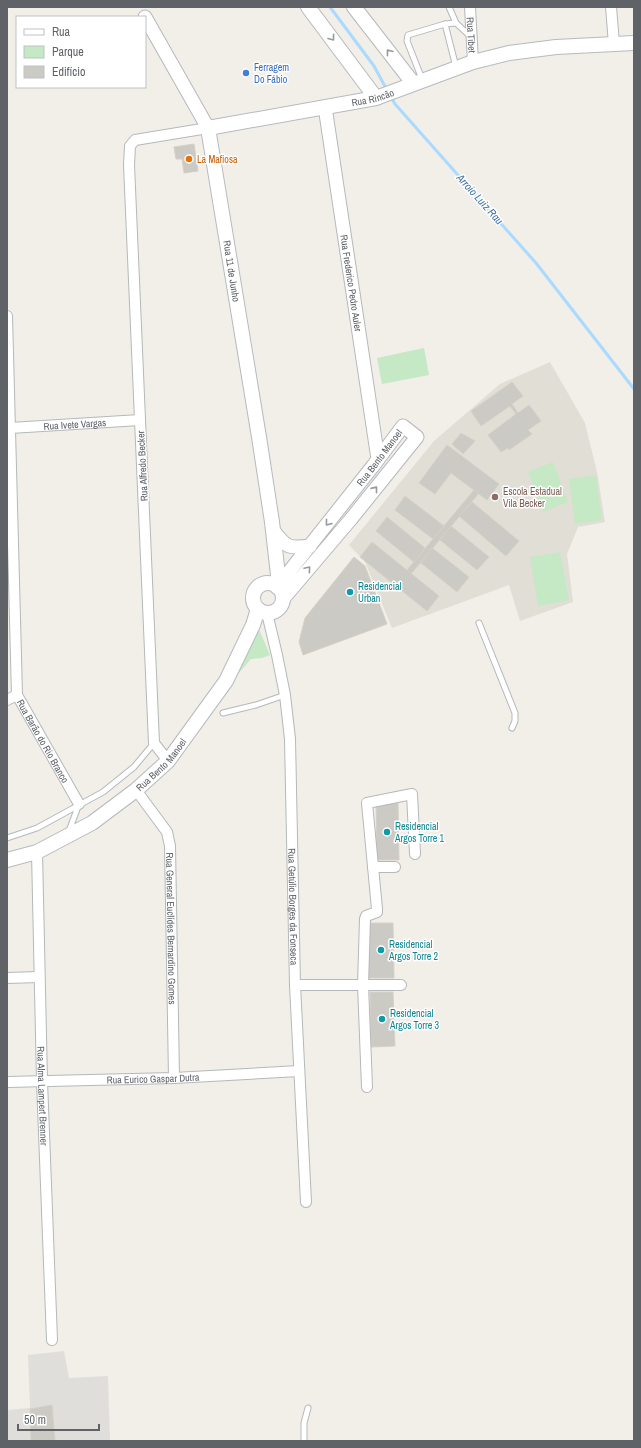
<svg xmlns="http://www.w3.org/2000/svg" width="641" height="1448" font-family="'Archivo Narrow',sans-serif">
	<rect width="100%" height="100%" fill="#f1efe8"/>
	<path fill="#e0deda" d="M 64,1351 L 69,1378 L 108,1376 L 110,1441 L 7,1441 L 7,1410 L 30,1408 L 28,1355 Z"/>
	<path fill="#e1ded6" d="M 550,362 L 585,423 L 597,472 L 605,522 L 578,527 L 567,554 L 573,602 L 520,621 L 509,585 L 392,628 L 365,562 L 349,545 L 434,441 L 500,384 Z"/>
	<g fill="#c5e8c5">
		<path d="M 424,348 L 429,375 L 382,384 L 377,358 Z"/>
		<path d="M 553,462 L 568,502 L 543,512 L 528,472 Z"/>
		<path d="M 596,475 L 602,520 L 575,524 L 569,479 Z"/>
		<path d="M 560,552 L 569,600 L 538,606 L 530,557 Z"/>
		<path d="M 258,627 L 270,655 L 262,658 L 251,659 L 238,674 L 234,672 Z"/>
	</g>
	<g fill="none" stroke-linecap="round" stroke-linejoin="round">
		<g stroke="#aadaff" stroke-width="3">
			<path d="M 330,7 L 374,66 L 387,90"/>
			<path d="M 391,97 L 395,104 L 536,263 L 634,389"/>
		</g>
	</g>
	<g fill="#cccac5" stroke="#d6d1c6">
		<path d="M 194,144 L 198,171 L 184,173 L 182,159 L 176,159 L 174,147 Z"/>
		<path d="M 512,382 L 523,396 L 512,404 L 518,413 L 529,405 L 541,421 L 528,430 L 532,434 L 509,450 L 508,448 L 501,452 L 488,435 L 516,414 L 510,406 L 481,426 L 471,411 Z"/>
		<path d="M 461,433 L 475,441 L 463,454 L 452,444 Z"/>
		<path d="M 447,445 L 499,484 L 487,500 L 451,473 L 435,494 L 419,483 Z"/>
		<path d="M 474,490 L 479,493 L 411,574 L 407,570 Z"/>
		<path d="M 405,496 L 444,526 L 433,539 L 395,510 Z"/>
		<path d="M 472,502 L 519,541 L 506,556 L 459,516 Z"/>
		<path d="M 387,517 L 425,548 L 414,562 L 376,531 Z"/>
		<path d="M 451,526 L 489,557 L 477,570 L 440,540 Z"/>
		<path d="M 372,542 L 439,596 L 427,611 L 360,557 Z"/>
		<path d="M 432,548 L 469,577 L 457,592 L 421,563 Z"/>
		<path d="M 354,557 L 365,566 L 387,624 L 303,655 L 299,642 L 305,618 Z"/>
		<path d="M 398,803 L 399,860 L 377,860 L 376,804 Z"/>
		<path d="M 370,923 L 393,923 L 394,978 L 368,978 Z"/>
		<path d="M 370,992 L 393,992 L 395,1046 L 371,1047 Z"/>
		<path d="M 52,1405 L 55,1441 L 31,1441 L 30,1409 Z"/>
	</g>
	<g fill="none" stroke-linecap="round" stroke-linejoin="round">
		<g stroke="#b5b8bc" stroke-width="7">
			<g id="service">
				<path d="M 449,7 L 456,23 L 470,36"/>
				<path d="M 445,24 L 456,67"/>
				<path d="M 422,79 L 407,41 L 408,35 L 445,24 L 456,23"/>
				<path d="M 479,623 L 515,713 L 515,721 L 512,728"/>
				<path d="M 223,713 L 256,705 L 285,695"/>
				<path d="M 69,831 L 79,804"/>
				<path d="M 7,838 L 37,828 L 103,792 L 134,767 L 154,743"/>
				<path d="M 304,1441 L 304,1423 L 308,1408"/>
			</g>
		</g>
		<g stroke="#b5b8bc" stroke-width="12">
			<g id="minor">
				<path id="s1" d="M 470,7 L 473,62"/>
				<path d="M 611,7 L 614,44"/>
				<path id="s2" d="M 7,316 L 17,695 L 79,804"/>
				<path id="s3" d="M 10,428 L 140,420"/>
				<path id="s4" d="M 267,613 L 277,655 L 285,695 L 290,739 L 295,985 L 306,1202"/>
				<path d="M 7,700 L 17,695"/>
				<path d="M 168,761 L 154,743 L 129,165 L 130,146 L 135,140 L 208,128"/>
				<path id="s5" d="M 136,790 L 167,832 L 170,846 L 174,1078"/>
				<path id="s6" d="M 37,852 L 42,1081 L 52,1340"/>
				<path d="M 373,867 L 395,867"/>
				<path d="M 7,978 L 39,977"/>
				<path d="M 295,985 L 401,985"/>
				<path id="s7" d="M 7,1082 L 174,1078 L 299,1071"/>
				<path d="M 367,1087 L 363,985 L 365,919 L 366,916 L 377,912 L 377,909 L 367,803 L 412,794 L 415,854"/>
			</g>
		</g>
		<g stroke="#b5b8bc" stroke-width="15">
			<g id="tertiary">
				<path d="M 145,17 L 208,128"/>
				<path id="s8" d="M 325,107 L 378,459"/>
				<path d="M 273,530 C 286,547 288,549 310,546"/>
				<path id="s9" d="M 277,587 L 373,466 L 403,426 L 417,437 L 351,519 L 283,599"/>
			</g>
		</g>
		<g stroke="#b6babf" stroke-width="16">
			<g id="secondary">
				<path d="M 308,7 L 376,98"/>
				<path d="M 354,7 L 413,83"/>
				<circle cx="268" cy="598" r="15"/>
				<path id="s10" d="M 277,587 L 278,575 L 272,522 L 259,437 L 208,128 L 376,98 L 473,62 L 509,53 L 556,47 L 634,43"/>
				<path id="s11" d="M 7,860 L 37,852 L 92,823 L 136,790 L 168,761 L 226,681 L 253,625 L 258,609"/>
			</g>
		</g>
		<use href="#service" stroke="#fff" stroke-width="5"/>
		<use href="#minor" stroke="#fff" stroke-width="10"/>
		<use href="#tertiary" stroke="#fff" stroke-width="13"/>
		<use href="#secondary" stroke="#fff" stroke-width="14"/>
	</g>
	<defs><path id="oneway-chevron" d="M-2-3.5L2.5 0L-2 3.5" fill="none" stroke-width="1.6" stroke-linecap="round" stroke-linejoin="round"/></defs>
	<g stroke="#979a9d">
		<use href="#oneway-chevron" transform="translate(332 38) rotate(53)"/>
		<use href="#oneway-chevron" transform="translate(389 52) rotate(-128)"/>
		<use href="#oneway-chevron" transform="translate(375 489) rotate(-51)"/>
		<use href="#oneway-chevron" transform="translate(328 523) rotate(128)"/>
		<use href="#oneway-chevron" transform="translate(308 569) rotate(-50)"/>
	</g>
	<circle fill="#3f7fe0" stroke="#fff" stroke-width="1.5" cx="246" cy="73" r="4"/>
	<circle fill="#e8710a" stroke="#fff" stroke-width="1.5" cx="189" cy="159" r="4"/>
	<circle fill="#8d6e63" stroke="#fff" stroke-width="1.5" cx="495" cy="497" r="4"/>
	<g fill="#0f9aa8" stroke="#fff" stroke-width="1.5">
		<circle cx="350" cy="592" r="4"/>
		<circle cx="387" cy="832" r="4"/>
		<circle cx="381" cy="950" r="4"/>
		<circle cx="382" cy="1019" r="4"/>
	</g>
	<g text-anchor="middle" stroke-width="3" stroke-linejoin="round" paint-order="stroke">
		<g font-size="10" fill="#5f6368" stroke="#fff">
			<text dy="4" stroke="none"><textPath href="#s1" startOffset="28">Rua Tibet</textPath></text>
			<text dy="4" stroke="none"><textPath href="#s10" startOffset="632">Rua Rincão</textPath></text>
			<text transform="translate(232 271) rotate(81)" y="4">Rua 11 de Junho</text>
			<text dy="4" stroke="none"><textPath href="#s8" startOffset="178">Rua Frederico Pedro Auler</textPath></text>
			<text dy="4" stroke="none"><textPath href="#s3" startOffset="65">Rua Ivete Vargas</textPath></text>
			<text dy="4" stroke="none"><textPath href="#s9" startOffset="165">Rua Bento Manoel</textPath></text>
			<text transform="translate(142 466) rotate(-93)" y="4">Rua Alfredo Becker</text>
			<text dy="4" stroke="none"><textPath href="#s2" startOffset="432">Rua Barão do Rio Branco</textPath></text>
			<text dy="4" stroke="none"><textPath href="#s11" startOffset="184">Rua Bento Manoel</textPath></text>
			<text dy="4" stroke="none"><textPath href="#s4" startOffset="296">Rua Getúlio Borges da Fonseca</textPath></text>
			<text dy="4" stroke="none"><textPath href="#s5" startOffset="149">Rua General Euclídes Bernardino Gomes</textPath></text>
			<text dy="4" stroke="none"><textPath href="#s7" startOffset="146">Rua Eurico Gaspar Dutra</textPath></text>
			<text dy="4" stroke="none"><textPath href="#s6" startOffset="244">Rua Alma Lampert Brenner</textPath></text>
		</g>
		<g font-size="10" fill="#366cbe" stroke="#fff" text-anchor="start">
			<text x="254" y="71">Ferragem<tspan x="254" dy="12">Do Fábio</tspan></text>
		</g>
		<g font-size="10" fill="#c56008" stroke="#fff" text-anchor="start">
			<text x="197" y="163">La Mafiosa</text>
		</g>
		<g font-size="10" fill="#785e54" stroke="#fff" text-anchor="start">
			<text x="503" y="495">Escola Estadual<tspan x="503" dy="12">Vila Becker</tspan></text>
		</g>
		<g font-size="10" fill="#0d838f" stroke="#fff" text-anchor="start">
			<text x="358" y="590">Residencial<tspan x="358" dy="12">Urban</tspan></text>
			<text x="395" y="830">Residencial<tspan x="395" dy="12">Argos Torre 1</tspan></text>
			<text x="389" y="948">Residencial<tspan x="389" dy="12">Argos Torre 2</tspan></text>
			<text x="390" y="1017">Residencial<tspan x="390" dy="12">Argos Torre 3</tspan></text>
		</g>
		<g font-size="11" font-style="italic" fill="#4174aa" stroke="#fff">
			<text transform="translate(480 199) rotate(48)" y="4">Arroio Luiz Rau</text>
		</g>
	</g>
	<rect width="641" height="1448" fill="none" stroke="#5f6368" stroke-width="16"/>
	<rect x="16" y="16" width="130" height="72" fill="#ffffff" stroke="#bfc1c3"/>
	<rect x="24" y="29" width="20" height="6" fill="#ffffff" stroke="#bfc1c3"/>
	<text x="52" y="36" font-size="12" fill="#5f6368">Rua</text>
	<rect x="24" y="46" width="20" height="12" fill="#c5e8c5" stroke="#bfc1c3"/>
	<text x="52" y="56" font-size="12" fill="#5f6368">Parque</text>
	<rect x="24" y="66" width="20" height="12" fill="#cccac5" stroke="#bfc1c3"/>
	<text x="52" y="76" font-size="12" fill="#5f6368">Edifício</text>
	<path d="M18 1424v6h81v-6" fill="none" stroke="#5f6368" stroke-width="2"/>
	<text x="24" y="1424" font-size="12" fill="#5f6368" stroke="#ffffff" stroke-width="3" paint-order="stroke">50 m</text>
</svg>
